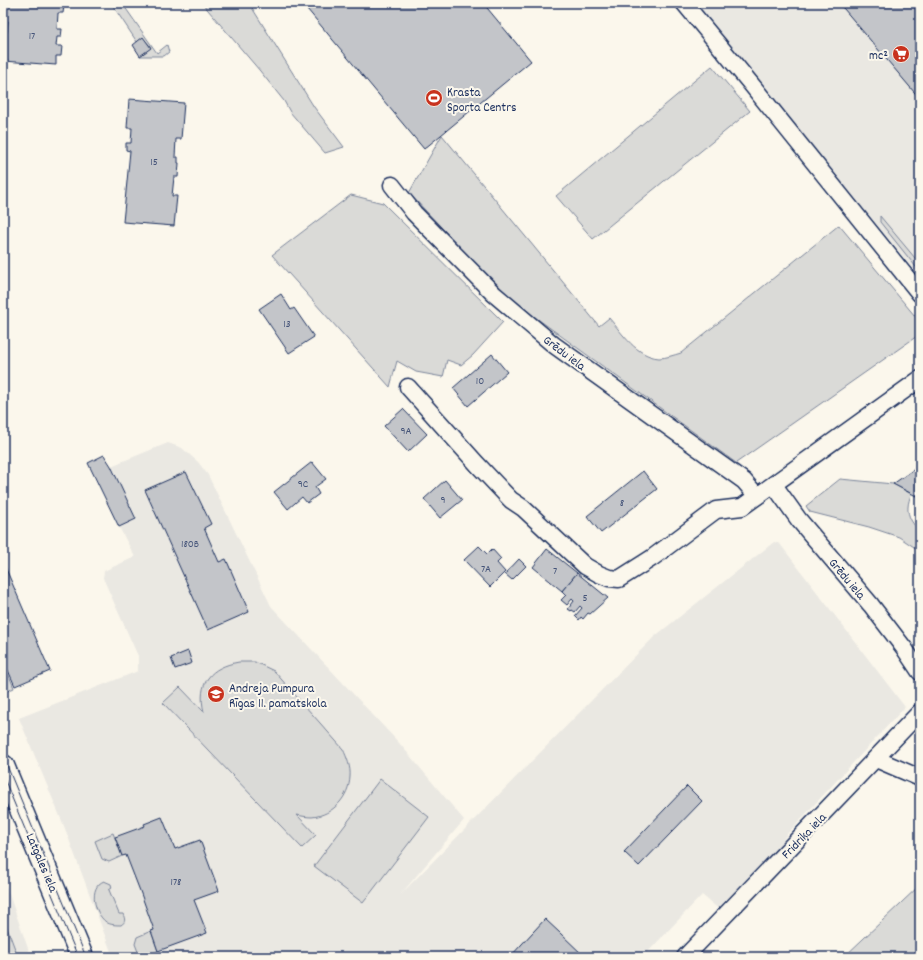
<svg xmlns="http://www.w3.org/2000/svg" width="923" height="960" font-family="Dekko,sans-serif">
	<rect width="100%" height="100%" fill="#fbf7ec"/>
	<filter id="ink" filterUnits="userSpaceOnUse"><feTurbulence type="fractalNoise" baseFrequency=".025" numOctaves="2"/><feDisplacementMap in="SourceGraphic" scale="8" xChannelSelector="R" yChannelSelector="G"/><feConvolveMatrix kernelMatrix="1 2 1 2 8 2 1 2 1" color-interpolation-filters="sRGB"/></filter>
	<g filter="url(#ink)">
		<g fill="#eae8e2">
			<path d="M 693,3 L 920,3 L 920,277 L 842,182 Z"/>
			<path d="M 168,443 L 182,448 L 198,462 L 208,475 L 271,606 L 400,744 L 464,820 L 401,894 L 654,637 L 774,542 L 780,544 L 905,707 L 788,833 L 767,861 L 721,911 L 702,895 L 643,957 L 113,957 L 64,826 L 19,718 L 138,671 L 138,656 L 103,578 L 104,571 L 135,557 L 119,527 L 136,518 L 111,466 Z"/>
			<path d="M 3,877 L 31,957 L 3,957 Z"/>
		</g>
		<g fill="#dadad7" stroke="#7a849a">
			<path d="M 111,3 L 122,3 L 157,53 L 167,45 L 169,52 L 164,56 L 140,56 L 151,47 L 143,38 L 137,42 Z"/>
			<path d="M 202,3 L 249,3 L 314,107 L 344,147 L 325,153 L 290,112 L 284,101 L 260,71 Z"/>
			<path d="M 712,66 L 750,111 L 593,239 L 556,196 Z"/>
			<path d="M 442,135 L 599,326 L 609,318 C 623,334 636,356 659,358 C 666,358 674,355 681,353 L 839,225 L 920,322 L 920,334 L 736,463 L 506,296 L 409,193 Z"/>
			<path d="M 351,195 L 383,203 L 503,322 L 473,355 L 461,365 L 447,360 L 443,377 L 416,372 L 397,361 L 390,387 L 272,255 Z"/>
			<path d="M 880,216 L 920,264 L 920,272 L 880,222 Z"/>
			<path d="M 840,479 L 893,484 L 911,494 C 910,498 908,503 908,507 C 907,515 913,526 920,530 L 920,551 L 899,537 L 869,527 L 810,512 L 806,506 Z"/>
			<path d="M 3,661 L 14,688 L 3,693 Z"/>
			<path d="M 239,662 L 255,662 L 274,671 L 343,749 C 347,758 351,767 350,777 C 349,797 333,815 312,817 C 307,817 301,816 297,815 L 316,835 L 302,848 L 163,703 L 180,687 L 204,712 C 197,683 210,667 239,662 Z"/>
			<path d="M 380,779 L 429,817 L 363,903 L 314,866 Z"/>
			<path d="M 113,833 L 122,856 L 109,862 L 102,859 L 95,841 Z"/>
			<path d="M 104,881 L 111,884 L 112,888 L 109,890 L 119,914 L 123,914 C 125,919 126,922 121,925 C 116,925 110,925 106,922 C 94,913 88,887 104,881 Z"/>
			<path d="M 920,885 L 920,957 L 844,957 Z"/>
			<path d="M 3,917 L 18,957 L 14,957 L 3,948 Z"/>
			<path d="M 151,931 L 158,951 L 140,957 L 135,944 L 137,937 Z"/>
		</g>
		<g fill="#c3c5c9" stroke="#1b2f5e">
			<path d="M 3,3 L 60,3 L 59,6 L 64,6 L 63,13 L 58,13 L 57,29 L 62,29 L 61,37 L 57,37 L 56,46 L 62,46 L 61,56 L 56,56 L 56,65 L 4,61 L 6,40 L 3,39 L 3,32 L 7,32 L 8,21 L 3,21 Z"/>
			<path d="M 302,3 L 483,3 L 531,61 L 424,149 Z"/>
			<path d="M 837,3 L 920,3 L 920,99 L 844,9 Z"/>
			<path d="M 143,37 L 151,48 L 140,56 L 133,45 Z"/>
			<path d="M 129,99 L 184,103 L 181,139 L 176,139 L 175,157 L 178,157 L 178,163 L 179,163 L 178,177 L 174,177 L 172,196 L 177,196 L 174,226 L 123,222 L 130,151 L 126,150 L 126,143 L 131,143 L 132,128 L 127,128 Z"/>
			<path d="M 281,294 L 291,310 L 294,308 L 314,337 L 289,353 L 259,309 Z"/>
			<path d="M 492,354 L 507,372 L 468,406 L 453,388 Z"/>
			<path d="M 403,409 L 427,434 L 408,452 L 384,426 Z"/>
			<path d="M 104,455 L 111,466 L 136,519 L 119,527 L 88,463 Z"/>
			<path d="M 312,462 L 326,479 L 315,487 L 319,494 L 307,503 L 302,497 L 288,509 L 274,492 Z"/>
			<path d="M 920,465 L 920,498 L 893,484 Z"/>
			<path d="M 643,471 L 657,489 L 601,533 L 587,516 Z"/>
			<path d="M 186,472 L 211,524 L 204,528 L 219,562 L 226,559 L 249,612 L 208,630 L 145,490 Z"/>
			<path d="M 445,480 L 462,500 L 440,518 L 424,499 Z"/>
			<path d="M 479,546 L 487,554 L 492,549 L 501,559 L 497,563 L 505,572 L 490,587 L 464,560 Z"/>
			<path d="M 547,549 L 577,573 L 562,591 L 533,567 Z"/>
			<path d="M 519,559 L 526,566 L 512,580 L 505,574 Z"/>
			<path d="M 3,562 L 50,671 L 15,686 L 3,659 Z"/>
			<path d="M 577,573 L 608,598 L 590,614 L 588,613 L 583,619 L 581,617 L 579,620 L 575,616 L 582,608 L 580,606 L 575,612 L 572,610 L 571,611 L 568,609 L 574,601 L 572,599 L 567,605 L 561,600 L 566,595 L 562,591 Z"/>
			<path d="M 188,651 L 192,663 L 175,669 L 171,658 Z"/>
			<path d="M 687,786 L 702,801 L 639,866 L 624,852 Z"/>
			<path d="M 162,817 L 175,849 L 200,840 L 219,891 L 194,900 L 207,933 L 158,951 L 151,931 L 154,930 L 140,891 L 126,855 L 122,856 L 115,837 L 145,826 L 144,824 Z"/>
			<path d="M 545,919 L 560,933 L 585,957 L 510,957 Z"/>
		</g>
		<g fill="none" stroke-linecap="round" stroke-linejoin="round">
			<g stroke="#1b2f5e" stroke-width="19">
				<g id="street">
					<path d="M 684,3 L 751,84 L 920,294"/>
					<path d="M 392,185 L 414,213 L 494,294 L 554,345 L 744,481 L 757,496"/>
					<path d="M 408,387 L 477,464 L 511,500 L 523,508 L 585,566 L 599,574 L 609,578 L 619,579 L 652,558 L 716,510 L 742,507 L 920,379"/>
					<path d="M 774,485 L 799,520 L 871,605 L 904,648 L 920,672"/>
					<path d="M 876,759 L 920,778"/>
					<path d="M 685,957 L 920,712"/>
				</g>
			</g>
			<g stroke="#1b2f5e" stroke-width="25">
				<path id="secondary" d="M 3,766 L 82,957"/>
			</g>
			<use href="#street" stroke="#fbf7ec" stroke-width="16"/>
			<use href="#secondary" stroke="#fbf7ec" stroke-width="22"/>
			<g stroke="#1b2f5e" stroke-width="1">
				<path d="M 3,756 L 86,957"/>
				<path d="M 3,776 L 78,957"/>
			</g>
		</g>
	</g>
	<defs>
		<g id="supermarket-disc" transform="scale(0.9)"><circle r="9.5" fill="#c8321e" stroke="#fbf7ec"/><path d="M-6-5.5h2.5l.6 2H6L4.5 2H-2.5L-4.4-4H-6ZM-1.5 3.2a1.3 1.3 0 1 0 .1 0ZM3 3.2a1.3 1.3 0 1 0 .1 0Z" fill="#fff"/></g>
		<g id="stadium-disc" transform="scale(0.9)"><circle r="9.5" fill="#c8321e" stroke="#fbf7ec"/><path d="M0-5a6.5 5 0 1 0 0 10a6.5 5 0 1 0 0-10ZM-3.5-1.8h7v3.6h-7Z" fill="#fff"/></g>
		<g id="school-disc" transform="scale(0.9)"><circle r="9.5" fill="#c8321e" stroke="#fbf7ec"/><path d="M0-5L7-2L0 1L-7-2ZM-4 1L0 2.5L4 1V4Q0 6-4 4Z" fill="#fff"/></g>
	</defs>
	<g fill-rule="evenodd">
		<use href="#supermarket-disc" x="901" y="54"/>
		<use href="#stadium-disc" x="434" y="98"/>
		<use href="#school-disc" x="216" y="694"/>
	</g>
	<g text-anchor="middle" stroke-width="4" stroke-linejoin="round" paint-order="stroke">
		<g font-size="11" fill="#455479">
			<text x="32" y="39">17</text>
			<text x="154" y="165">15</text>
			<text x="287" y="327">13</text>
			<text x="480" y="384">10</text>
			<text x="406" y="434">9A</text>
			<text x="303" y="487">9C</text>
			<text x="443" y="503">9</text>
			<text x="622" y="506">8</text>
			<text x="190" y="547">180B</text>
			<text x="486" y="572">7A</text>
			<text x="555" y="574">7</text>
			<text x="585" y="601">5</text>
			<text x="176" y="885">178</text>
		</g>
		<g font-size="13" fill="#1b2f5e" stroke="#fbf7ec" text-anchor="start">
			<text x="888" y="59" text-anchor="end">mc²</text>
			<text x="447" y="96">Krasta<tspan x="447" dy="15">Sporta Centrs</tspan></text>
			<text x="229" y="692">Andreja Pumpura<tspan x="229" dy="15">Rīgas 11. pamatskola</tspan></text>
		</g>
		<g font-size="13" fill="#1b2f5e" stroke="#fbf7ec">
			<text transform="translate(565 352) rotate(37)" y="5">Grēdu iela</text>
			<text transform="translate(848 578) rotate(50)" y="5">Grēdu iela</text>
			<text transform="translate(803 835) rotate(-46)" y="5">Fridriķa iela</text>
			<text transform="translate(43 862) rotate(67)" y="5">Latgales iela</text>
		</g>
	</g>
	<rect width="923" height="960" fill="none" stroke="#fbf7ec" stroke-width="16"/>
	<rect x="8" y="8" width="907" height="944" fill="none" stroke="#1b2f5e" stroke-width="1.5" filter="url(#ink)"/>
</svg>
